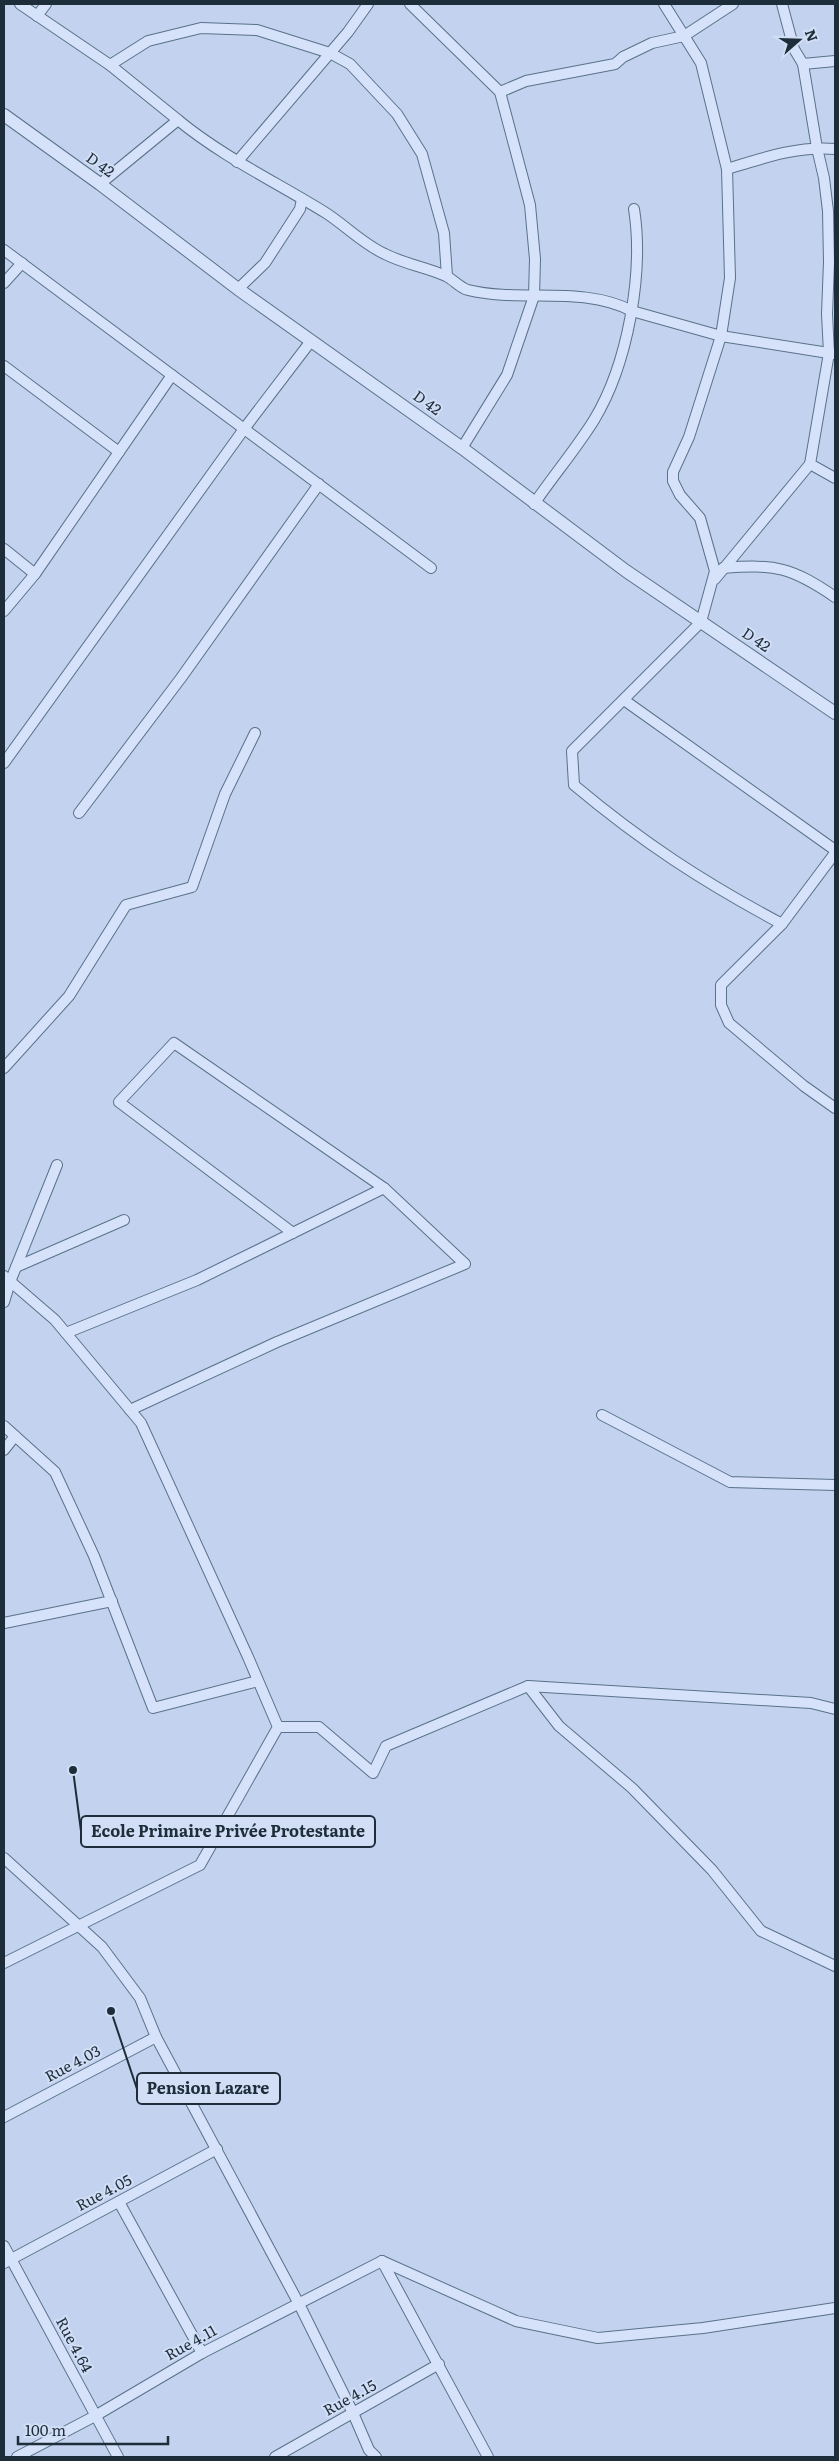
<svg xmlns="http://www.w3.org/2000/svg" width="839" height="2461" font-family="Literata,serif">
	<rect width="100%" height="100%" fill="#c2d2ef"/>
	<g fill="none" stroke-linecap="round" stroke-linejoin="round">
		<g stroke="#597289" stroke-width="12">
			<g id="minor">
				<path d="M 20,4 L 110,65 L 178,120 L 100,184"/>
				<path d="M 410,4 L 500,92 L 530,205 L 535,259 L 534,296 L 507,375 L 462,448"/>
				<path d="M 664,4 L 701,63 L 727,169 L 730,278 L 721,336 L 689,437 L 673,472 L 673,481 L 680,495 L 700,518 L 715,571 L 701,622 L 572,751 L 574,785 C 642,842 703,882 782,924"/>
				<path d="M 782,4 L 794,49 L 803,64 L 817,148 L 824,178 L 828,211 L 829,262 L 827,314 L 829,353 L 810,464 L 835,478"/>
				<path d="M 37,16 L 46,4"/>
				<path d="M 803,64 L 835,61"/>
				<path d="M 110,65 L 148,41 L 201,28 L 257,30 L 330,53 L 350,64 L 397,114 L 422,154 L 444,233 L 447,276"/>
				<path d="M 500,92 L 526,81 L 615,64 L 623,57 L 652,43 L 684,36 L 733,4"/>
				<path d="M 178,120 C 223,157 276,182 326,213 C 346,226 363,244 385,254 C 404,264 426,267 446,276 C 454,280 460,288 468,290 C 522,303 582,285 632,311 L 721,336 L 835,354"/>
				<path d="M 237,162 L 348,32 L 368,4"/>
				<path d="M 727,169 C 763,158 797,146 835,149"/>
				<path d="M 4,250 L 431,568"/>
				<path d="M 4,283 L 22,263"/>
				<path d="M 238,289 L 265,263 L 300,209 L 302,199"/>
				<path d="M 4,366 L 119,452"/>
				<path d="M 534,504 C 553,476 576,449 594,420 C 628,364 644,272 634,209"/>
				<path d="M 4,549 L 35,574"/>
				<path d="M 723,568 C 776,564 791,567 835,597"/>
				<path d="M 715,579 L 810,464"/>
				<path d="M 4,611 L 35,574 L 172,375"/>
				<path d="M 624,700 L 835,850"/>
				<path d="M 4,763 L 244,429 L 311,341"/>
				<path d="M 79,813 L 181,678 L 319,484"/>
				<path d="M 835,853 L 782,924 L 721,985 L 721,1005 L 729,1023 L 804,1086 L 835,1108"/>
				<path d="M 4,1068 L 69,996 L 126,905 L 192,887 L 225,794 L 255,733"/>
				<path d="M 16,1267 L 124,1220"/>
				<path d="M 4,1276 L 55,1320 L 141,1423 L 248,1657 L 278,1727 L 200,1865 L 4,1963"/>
				<path d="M 4,1302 L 10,1282 L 57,1165"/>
				<path d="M 66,1333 L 197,1280 L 384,1188"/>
				<path d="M 130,1410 L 277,1342 L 465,1264 L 384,1188 L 174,1043 L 119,1102 L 293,1233"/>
				<path d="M 602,1415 L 730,1482 L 835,1485"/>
				<path d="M 4,1426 L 55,1472 L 94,1556 L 153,1708 L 258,1681"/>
				<path d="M 4,1450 L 15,1436"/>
				<path d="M 4,1623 L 112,1601"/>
				<path d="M 528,1686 L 559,1726 L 632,1788 L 712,1870 L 761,1931 L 835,1966"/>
				<path d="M 278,1727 L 319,1727 L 373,1773 L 386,1746 L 528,1686 L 811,1703 L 835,1709"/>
				<path d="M 4,1858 L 102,1947 L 140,1998 L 156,2037 L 299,2304 L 353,2413 L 369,2450 L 376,2457"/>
				<path d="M 4,2117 L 156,2037"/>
				<path d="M 119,2202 L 202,2353"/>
				<path d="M 4,2246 L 118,2457"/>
				<path d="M 382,2261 L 516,2321 L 598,2338 L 703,2328 L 835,2308"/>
				<path d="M 382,2261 L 488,2457"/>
				<path d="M 4,2263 L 217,2149"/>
				<path d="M 17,2457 L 95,2416 L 202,2353 L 382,2261"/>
				<path d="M 275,2457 L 439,2364"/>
			</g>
		</g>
		<g stroke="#597289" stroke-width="14">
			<path id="tertiary" d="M 4,115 L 100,184 L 238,289 L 462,448 L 626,571 L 835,713"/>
		</g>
		<use href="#minor" stroke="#d6e2f9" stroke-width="10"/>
		<use href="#tertiary" stroke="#d6e2f9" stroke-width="12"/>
	</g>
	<g text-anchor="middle" stroke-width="4" stroke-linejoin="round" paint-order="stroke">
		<g font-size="15" fill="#1d2d39" stroke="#d2def6">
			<text transform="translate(100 165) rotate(36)" y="5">D 42</text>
			<text transform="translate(427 403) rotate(36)" y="5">D 42</text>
			<text transform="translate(756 640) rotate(34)" y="5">D 42</text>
			<text transform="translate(73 2064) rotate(-28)" y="5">Rue 4.03</text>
			<text transform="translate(104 2193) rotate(-28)" y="5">Rue 4.05</text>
			<text transform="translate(191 2343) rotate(-29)" y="5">Rue 4.11</text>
			<text transform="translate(74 2345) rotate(62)" y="5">Rue 4.64</text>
			<text transform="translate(350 2398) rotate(-29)" y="5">Rue 4.15</text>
		</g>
	</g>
	<path fill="none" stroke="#1d2d39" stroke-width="2" d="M73 1770L81 1831M111 2011L137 2089"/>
	<g fill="#1d2d39" stroke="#d2def6" stroke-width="2">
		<circle cx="73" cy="1770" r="5"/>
		<circle cx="111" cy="2011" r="5"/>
	</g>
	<g fill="#d2def6" stroke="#1d2d39" stroke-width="2">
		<rect x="81" y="1816" width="294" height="31" rx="5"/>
		<rect x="137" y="2073" width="143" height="31" rx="5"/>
	</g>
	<g font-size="16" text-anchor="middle" font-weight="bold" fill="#1d2d39">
		<text x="228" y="1837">Ecole Primaire Privée Protestante</text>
		<text x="208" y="2094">Pension Lazare</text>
	</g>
	<rect width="839" height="2461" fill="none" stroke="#1d2d39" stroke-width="10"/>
	<g transform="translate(799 40) rotate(70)" stroke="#d2def6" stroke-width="4" paint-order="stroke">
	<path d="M0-4L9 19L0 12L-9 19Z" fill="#1d2d39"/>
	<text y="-8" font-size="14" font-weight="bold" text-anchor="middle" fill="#1d2d39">N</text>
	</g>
	<path d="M18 2436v8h150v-8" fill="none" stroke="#1d2d39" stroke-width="2.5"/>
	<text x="25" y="2436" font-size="15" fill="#1d2d39" stroke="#d2def6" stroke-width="4" paint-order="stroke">100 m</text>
</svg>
